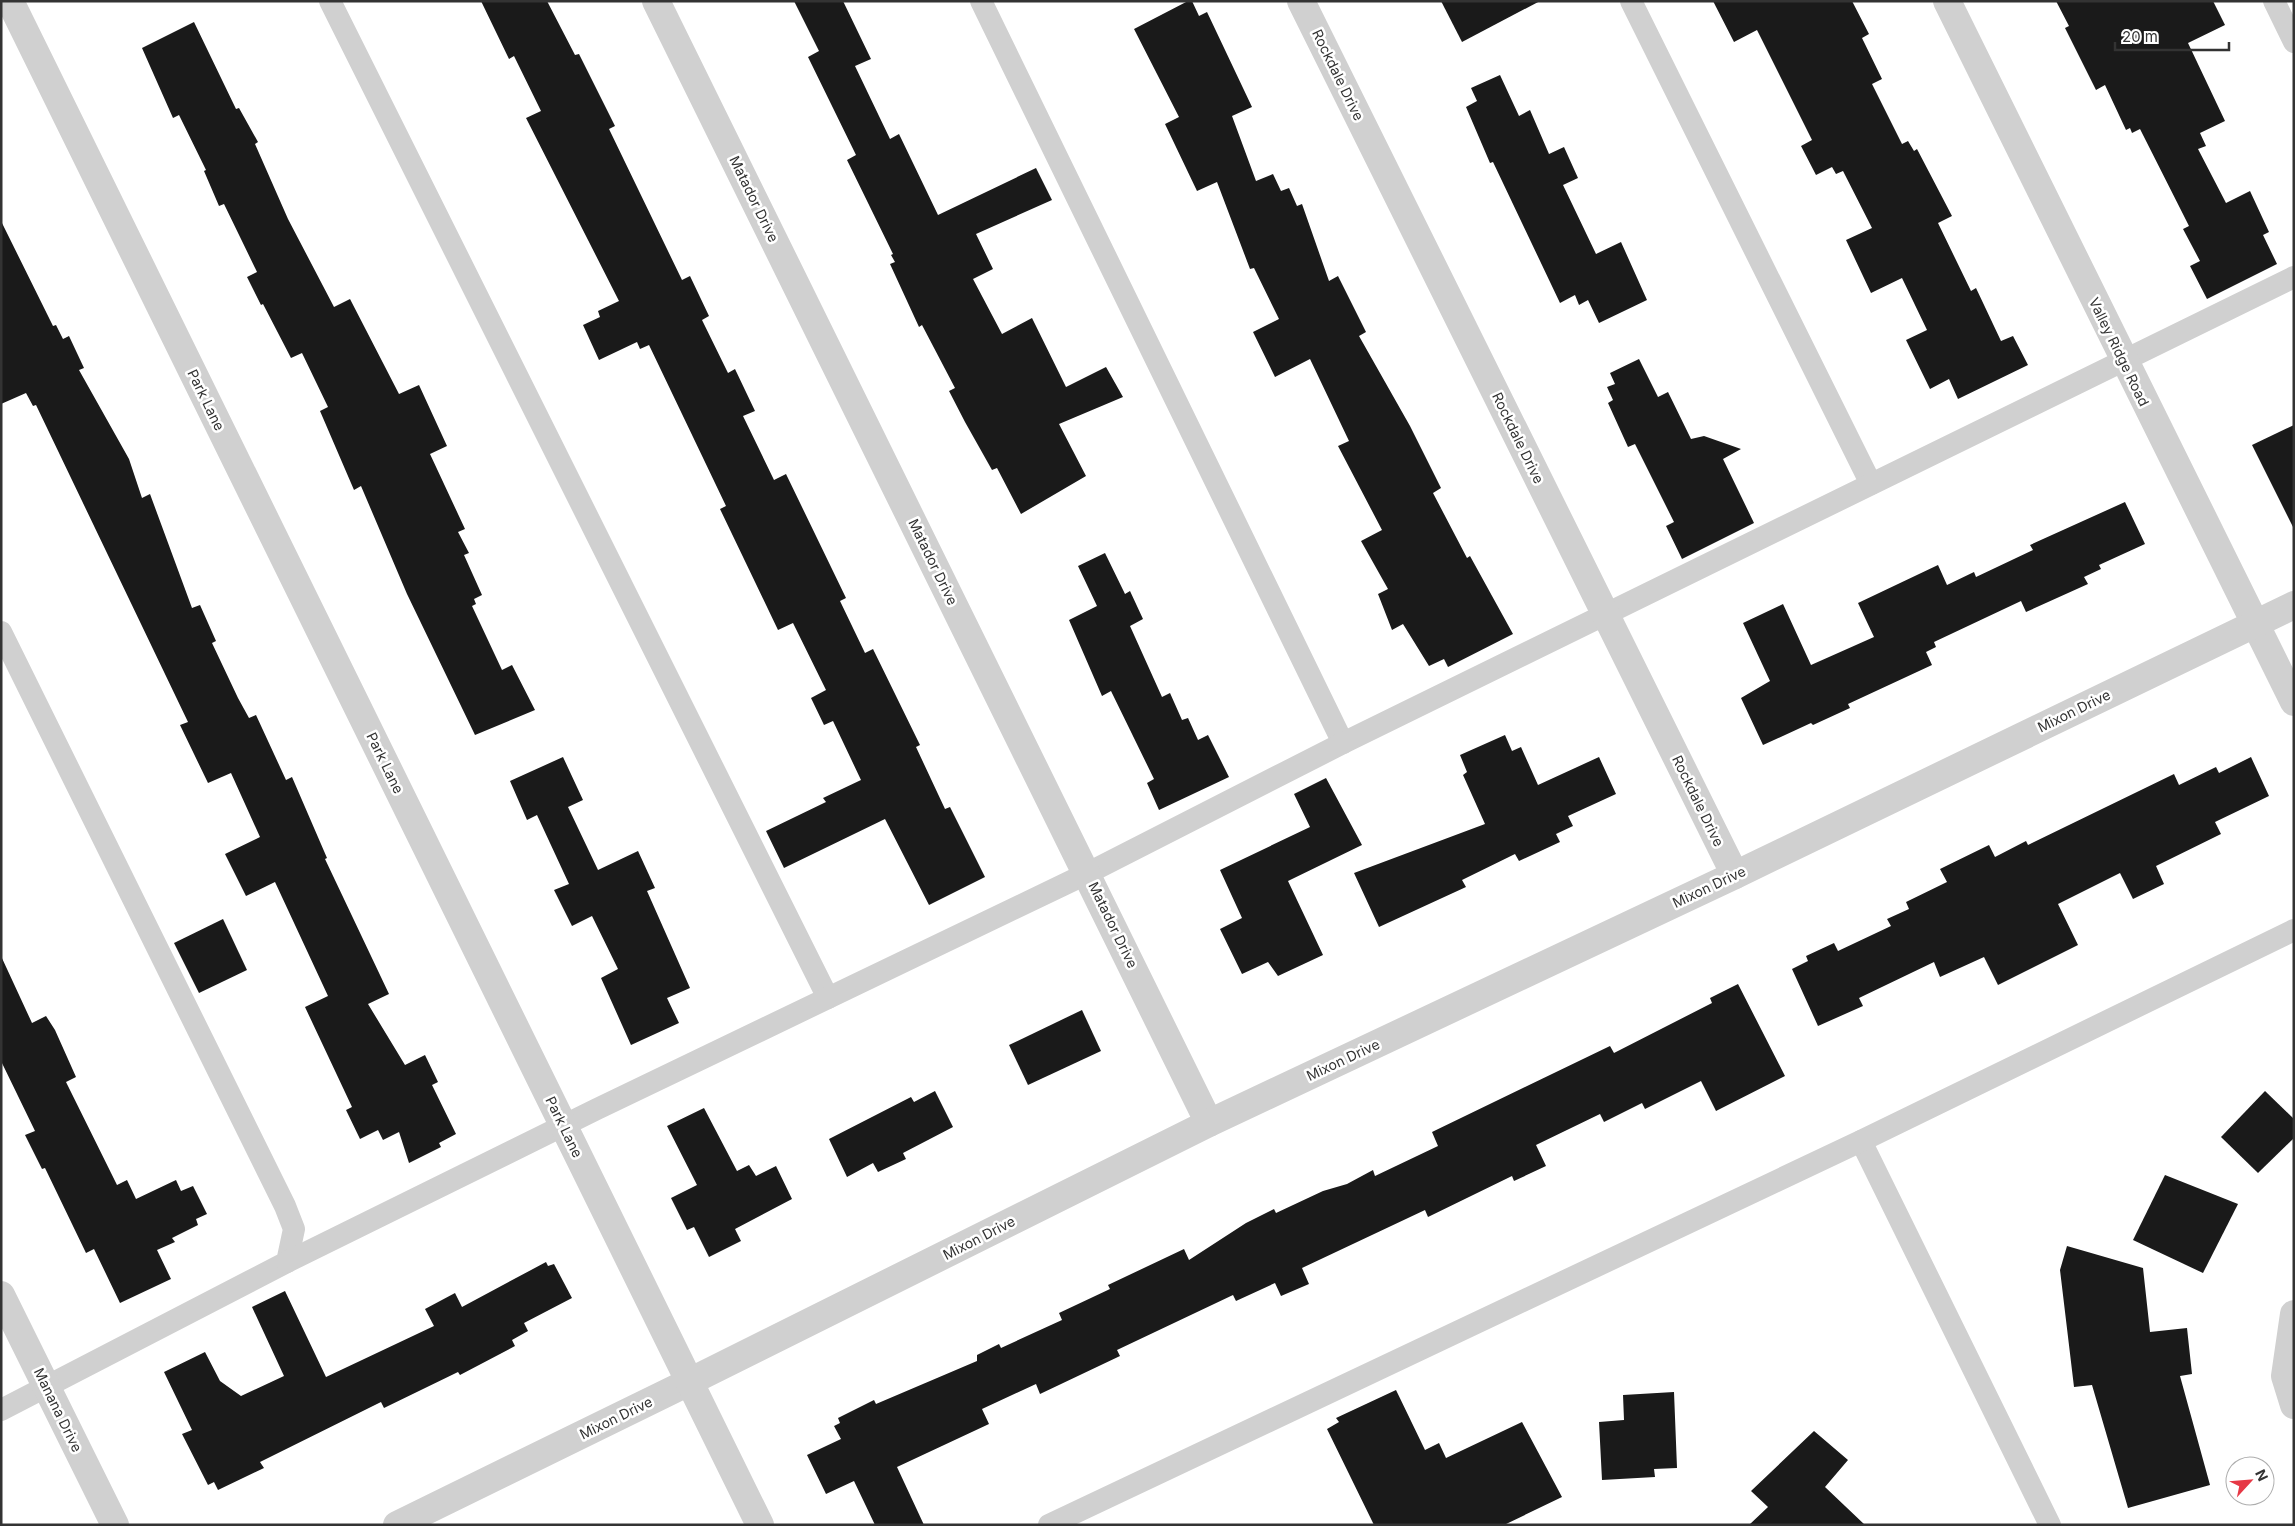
<svg xmlns="http://www.w3.org/2000/svg" width="2295" height="1526" font-family="Inter,sans-serif">
	<rect width="100%" height="100%" fill="#fff"/>
	<g fill="#1a1a1a">
		<path d="M 481,1 L 547,1 L 575,55 L 579,54 L 615,126 L 609,129 L 682,280 L 690,276 L 709,316 L 702,320 L 728,373 L 735,369 L 755,411 L 743,416 L 774,480 L 786,474 L 846,598 L 840,601 L 865,653 L 873,649 L 920,745 L 916,747 L 945,809 L 950,807 L 985,877 L 929,905 L 885,819 L 784,868 L 766,831 L 826,802 L 823,798 L 861,780 L 833,721 L 824,725 L 811,698 L 826,690 L 793,623 L 778,630 L 720,509 L 726,506 L 649,345 L 640,349 L 637,342 L 599,360 L 583,325 L 600,317 L 598,311 L 619,301 L 526,118 L 541,111 L 514,56 L 509,59 Z"/>
		<path d="M 794,1 L 843,1 L 871,59 L 855,66 L 890,139 L 899,134 L 938,215 L 1036,168 L 1052,200 L 976,234 L 993,269 L 973,279 L 1002,334 L 1032,318 L 1066,387 L 1106,367 L 1123,397 L 1059,424 L 1086,476 L 1021,514 L 997,468 L 992,470 L 965,422 L 949,391 L 955,388 L 922,325 L 919,327 L 890,264 L 895,262 L 891,255 L 893,254 L 847,160 L 856,155 L 808,57 L 819,51 Z"/>
		<path d="M 1188,1 L 1192,1 L 1199,16 L 1207,12 L 1252,107 L 1232,116 L 1256,181 L 1273,174 L 1281,191 L 1289,188 L 1297,206 L 1302,204 L 1329,281 L 1338,276 L 1366,332 L 1359,336 L 1410,426 L 1441,488 L 1433,493 L 1467,558 L 1470,556 L 1513,634 L 1448,667 L 1444,659 L 1429,666 L 1403,624 L 1392,630 L 1378,594 L 1388,589 L 1361,541 L 1382,530 L 1338,446 L 1349,441 L 1310,359 L 1275,377 L 1253,332 L 1279,319 L 1254,268 L 1250,269 L 1217,182 L 1197,191 L 1165,124 L 1179,117 L 1134,29 Z"/>
		<path d="M 1441,1 L 1540,1 L 1462,42 Z"/>
		<path d="M 1713,1 L 1852,1 L 1869,34 L 1862,38 L 1882,79 L 1872,84 L 1902,144 L 1908,141 L 1914,151 L 1917,149 L 1952,216 L 1938,223 L 1971,291 L 1976,288 L 2001,341 L 2013,336 L 2028,365 L 1958,399 L 1949,379 L 1930,389 L 1906,340 L 1927,330 L 1902,278 L 1871,293 L 1846,240 L 1872,228 L 1843,171 L 1836,174 L 1832,167 L 1816,175 L 1801,146 L 1812,140 L 1757,30 L 1734,42 Z"/>
		<path d="M 2056,1 L 2213,1 L 2225,25 L 2188,43 L 2225,121 L 2200,133 L 2206,146 L 2198,149 L 2226,203 L 2250,191 L 2269,232 L 2263,235 L 2277,264 L 2207,299 L 2190,266 L 2200,261 L 2183,229 L 2189,226 L 2140,129 L 2132,133 L 2130,128 L 2126,130 L 2105,85 L 2096,90 L 2065,28 L 2069,26 Z"/>
		<path d="M 194,22 L 236,109 L 239,108 L 258,142 L 255,144 L 288,219 L 334,307 L 350,299 L 399,394 L 419,385 L 447,446 L 430,454 L 465,529 L 458,532 L 469,553 L 464,555 L 482,595 L 474,599 L 476,604 L 472,606 L 502,670 L 512,665 L 535,710 L 475,735 L 407,594 L 361,486 L 354,490 L 320,411 L 328,407 L 302,353 L 291,358 L 263,304 L 261,305 L 247,277 L 257,272 L 224,204 L 219,206 L 204,171 L 206,170 L 179,115 L 173,118 L 142,48 Z"/>
		<path d="M 1500,75 L 1519,116 L 1530,110 L 1549,154 L 1564,147 L 1578,178 L 1563,185 L 1596,254 L 1621,242 L 1647,300 L 1599,323 L 1588,300 L 1579,305 L 1575,295 L 1560,303 L 1493,162 L 1490,163 L 1466,107 L 1477,101 L 1471,88 Z"/>
		<path d="M 1,221 L 53,326 L 56,325 L 63,339 L 69,336 L 84,368 L 79,370 L 129,459 L 142,498 L 150,494 L 192,608 L 200,605 L 216,641 L 212,643 L 238,698 L 249,718 L 256,715 L 286,780 L 292,777 L 327,858 L 325,859 L 389,994 L 368,1004 L 405,1065 L 425,1055 L 438,1082 L 432,1085 L 456,1134 L 439,1143 L 441,1147 L 409,1163 L 399,1132 L 383,1140 L 378,1130 L 360,1139 L 346,1110 L 352,1107 L 305,1007 L 328,996 L 275,882 L 246,896 L 225,854 L 260,837 L 231,773 L 208,783 L 180,725 L 188,722 L 36,405 L 33,406 L 26,393 L 1,404 Z"/>
		<path d="M 1639,359 L 1658,397 L 1668,392 L 1691,439 L 1704,436 L 1741,449 L 1723,459 L 1754,523 L 1682,559 L 1666,526 L 1674,522 L 1635,444 L 1628,447 L 1608,403 L 1613,400 L 1607,387 L 1615,384 L 1610,373 Z"/>
		<path d="M 2294,425 L 2294,529 L 2252,445 Z"/>
		<path d="M 2125,502 L 2145,544 L 2099,565 L 2101,569 L 2084,577 L 2088,584 L 2026,612 L 2021,601 L 1934,642 L 1936,647 L 1926,652 L 1932,665 L 1848,704 L 1850,708 L 1813,725 L 1811,723 L 1763,745 L 1741,698 L 1770,681 L 1743,623 L 1783,604 L 1811,665 L 1874,637 L 1858,603 L 1938,565 L 1947,585 L 1974,572 L 1976,577 L 2033,550 L 2030,545 Z"/>
		<path d="M 1105,553 L 1125,594 L 1130,591 L 1143,619 L 1130,626 L 1162,697 L 1170,693 L 1182,720 L 1188,718 L 1198,740 L 1208,735 L 1229,777 L 1159,810 L 1147,783 L 1154,779 L 1111,691 L 1102,696 L 1069,620 L 1097,606 L 1078,566 Z"/>
		<path d="M 1505,735 L 1512,751 L 1521,747 L 1538,785 L 1599,757 L 1616,794 L 1568,816 L 1573,826 L 1556,834 L 1560,842 L 1519,861 L 1515,854 L 1462,880 L 1466,887 L 1379,927 L 1354,873 L 1485,824 L 1463,775 L 1467,772 L 1460,755 Z"/>
		<path d="M 563,757 L 583,800 L 568,807 L 598,870 L 638,851 L 655,888 L 647,891 L 690,988 L 667,998 L 679,1023 L 631,1045 L 601,978 L 618,969 L 592,916 L 572,926 L 554,890 L 569,884 L 537,815 L 527,820 L 510,781 Z"/>
		<path d="M 2251,757 L 2269,796 L 2215,822 L 2221,834 L 2156,866 L 2164,884 L 2133,899 L 2120,873 L 2058,904 L 2078,945 L 1998,985 L 1984,957 L 1940,977 L 1934,962 L 1859,998 L 1863,1006 L 1818,1026 L 1792,969 L 1808,961 L 1806,956 L 1834,943 L 1838,951 L 1891,926 L 1887,919 L 1909,909 L 1906,902 L 1947,882 L 1940,869 L 1989,845 L 1995,857 L 2026,841 L 2028,845 L 2174,774 L 2179,785 L 2216,767 L 2219,773 Z"/>
		<path d="M 1326,778 L 1362,845 L 1288,881 L 1323,955 L 1278,976 L 1268,962 L 1242,974 L 1220,929 L 1242,918 L 1220,870 L 1310,827 L 1294,794 Z"/>
		<path d="M 223,919 L 247,970 L 199,993 L 174,943 Z"/>
		<path d="M 1,956 L 32,1023 L 46,1016 L 55,1030 L 76,1077 L 66,1082 L 117,1185 L 127,1180 L 136,1199 L 176,1180 L 181,1191 L 193,1186 L 207,1214 L 196,1219 L 198,1225 L 172,1238 L 175,1242 L 157,1250 L 171,1279 L 120,1303 L 94,1249 L 86,1253 L 45,1168 L 42,1169 L 25,1135 L 35,1131 L 1,1061 Z"/>
		<path d="M 1738,984 L 1785,1076 L 1716,1111 L 1701,1081 L 1645,1109 L 1642,1103 L 1604,1122 L 1600,1114 L 1536,1145 L 1546,1166 L 1514,1181 L 1512,1176 L 1428,1217 L 1425,1210 L 1302,1268 L 1309,1284 L 1281,1296 L 1275,1283 L 1236,1301 L 1233,1295 L 1117,1350 L 1120,1356 L 1040,1394 L 1036,1384 L 982,1409 L 989,1424 L 897,1467 L 924,1525 L 875,1525 L 854,1481 L 826,1494 L 807,1455 L 841,1439 L 834,1426 L 840,1423 L 838,1418 L 874,1400 L 876,1404 L 977,1361 L 977,1355 L 999,1344 L 1001,1348 L 1062,1320 L 1059,1313 L 1110,1289 L 1108,1285 L 1184,1249 L 1189,1260 L 1246,1223 L 1274,1209 L 1276,1213 L 1323,1191 L 1347,1184 L 1373,1170 L 1375,1176 L 1438,1146 L 1432,1132 L 1610,1046 L 1614,1053 L 1712,1003 L 1710,998 Z"/>
		<path d="M 1082,1010 L 1101,1051 L 1028,1085 L 1009,1045 Z"/>
		<path d="M 935,1091 L 953,1127 L 903,1153 L 906,1159 L 878,1172 L 873,1163 L 847,1177 L 829,1139 L 911,1097 L 914,1102 Z"/>
		<path d="M 2265,1091 L 2294,1119 L 2294,1138 L 2258,1173 L 2221,1137 Z"/>
		<path d="M 704,1108 L 737,1171 L 749,1165 L 756,1176 L 776,1166 L 792,1199 L 735,1229 L 741,1241 L 709,1257 L 694,1227 L 687,1230 L 671,1198 L 697,1185 L 667,1126 Z"/>
		<path d="M 2165,1175 L 2238,1204 L 2203,1273 L 2133,1240 Z"/>
		<path d="M 2067,1246 L 2143,1268 L 2150,1332 L 2187,1328 L 2192,1374 L 2180,1376 L 2210,1485 L 2128,1508 L 2092,1385 L 2074,1387 L 2060,1270 Z"/>
		<path d="M 546,1262 L 548,1266 L 554,1264 L 572,1298 L 524,1323 L 528,1331 L 512,1340 L 515,1346 L 460,1375 L 458,1372 L 384,1408 L 381,1402 L 260,1462 L 264,1468 L 218,1490 L 214,1482 L 208,1485 L 182,1434 L 192,1430 L 164,1372 L 205,1352 L 220,1381 L 241,1396 L 284,1376 L 252,1307 L 285,1291 L 326,1377 L 434,1326 L 425,1309 L 455,1293 L 462,1307 Z"/>
		<path d="M 1396,1390 L 1425,1450 L 1439,1443 L 1446,1458 L 1522,1422 L 1562,1497 L 1504,1525 L 1374,1525 L 1327,1429 L 1339,1422 L 1336,1418 Z"/>
		<path d="M 1674,1392 L 1677,1468 L 1654,1469 L 1655,1477 L 1602,1480 L 1599,1422 L 1624,1420 L 1623,1395 Z"/>
		<path d="M 1814,1431 L 1848,1460 L 1825,1487 L 1865,1525 L 1749,1525 L 1768,1507 L 1751,1491 Z"/>
	</g>
	<g fill="none" stroke-linecap="round" stroke-linejoin="round">
		<g stroke="#d0d0d0" stroke-width="22">
			<path d="M 330,1 L 828,998"/>
			<path d="M 981,1 L 1343,743"/>
			<path d="M 1631,1 L 1871,484"/>
			<path d="M 2274,1 L 2294,42"/>
			<path d="M 1,632 L 285,1206 L 294,1229 L 287,1262 L 1,1410"/>
			<path d="M 1861,1141 L 2050,1525"/>
			<path d="M 287,1262 L 597,1109 L 1088,873 L 1343,743 L 2294,277"/>
			<path d="M 1049,1525 L 1861,1141 L 2294,930"/>
		</g>
		<g stroke="#d0d0d0" stroke-width="28">
			<path d="M 656,1 L 1209,1123"/>
			<path d="M 1301,1 L 1735,875"/>
			<path d="M 1947,1 L 2294,702"/>
			<path d="M 1,1295 L 115,1525"/>
			<path d="M 2294,1314 L 2285,1376 L 2294,1405"/>
			<path d="M 397,1525 L 689,1382 L 1209,1123 L 1735,875 L 2294,605"/>
		</g>
		<path stroke="#d0d0d0" stroke-width="28" d="M 10,1 L 760,1525"/>
	</g>
	<g text-anchor="middle" stroke-width="5" stroke-linejoin="round" paint-order="stroke">
		<g font-size="14" fill="#333" stroke="#fff">
			<text transform="translate(1338 75) rotate(64)" y="5">Rockdale Drive</text>
			<text transform="translate(754 199) rotate(64)" y="5">Matador Drive</text>
			<text transform="translate(2119 352) rotate(64)" y="5">Valley Ridge Road</text>
			<text transform="translate(206 400) rotate(64)" y="5">Park Lane</text>
			<text transform="translate(1518 438) rotate(64)" y="5">Rockdale Drive</text>
			<text transform="translate(933 562) rotate(64)" y="5">Matador Drive</text>
			<text transform="translate(2074 711) rotate(-26)" y="5">Mixon Drive</text>
			<text transform="translate(385 763) rotate(64)" y="5">Park Lane</text>
			<text transform="translate(1698 801) rotate(64)" y="5">Rockdale Drive</text>
			<text transform="translate(1709 887) rotate(-25)" y="5">Mixon Drive</text>
			<text transform="translate(1113 925) rotate(64)" y="5">Matador Drive</text>
			<text transform="translate(1343 1060) rotate(-25)" y="5">Mixon Drive</text>
			<text transform="translate(564 1127) rotate(64)" y="5">Park Lane</text>
			<text transform="translate(979 1238) rotate(-27)" y="5">Mixon Drive</text>
			<text transform="translate(58 1410) rotate(64)" y="5">Manana Drive</text>
			<text transform="translate(616 1418) rotate(-26)" y="5">Mixon Drive</text>
		</g>
	</g>
	<rect width="2295" height="1526" fill="none" stroke="#333333" stroke-width="5"/>
	<g transform="translate(2250 1481) rotate(64)"><circle r="24" fill="#ffffff" stroke="#adadad"/>
	<path d="M0-4L9 19L0 12L-9 19Z" fill="#e63946"/>
	<text y="-8" font-size="14" font-weight="bold" text-anchor="middle" fill="#333333">N</text>
	</g>
	<path d="M2115 42v8h114v-8" fill="none" stroke="#333333" stroke-width="2.5"/>
	<text x="2122" y="42" font-size="15" fill="#333333" stroke="#ffffff" stroke-width="4" paint-order="stroke">20 m</text>
</svg>
